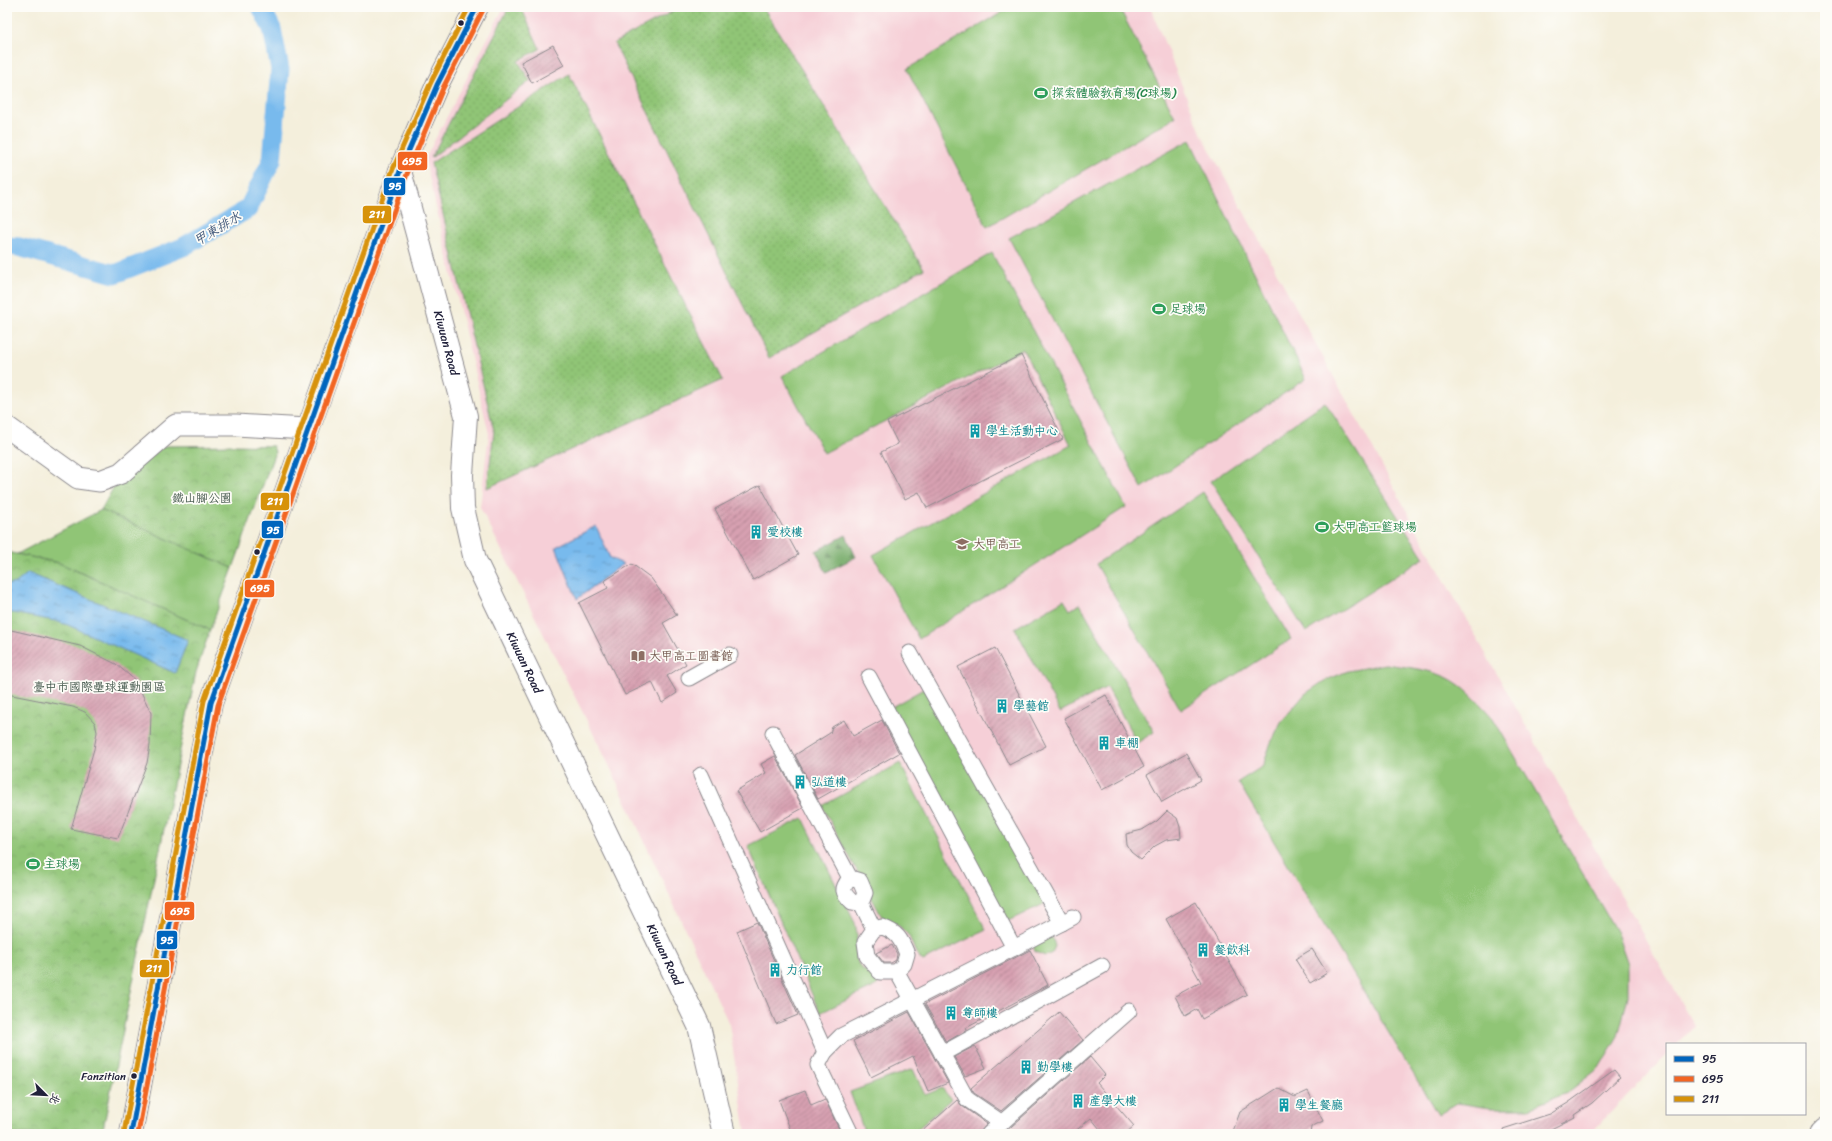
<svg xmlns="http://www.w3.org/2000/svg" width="1832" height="1141" font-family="Sriracha,'LXGW WenKai TC',sans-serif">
	<defs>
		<pattern id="forest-firs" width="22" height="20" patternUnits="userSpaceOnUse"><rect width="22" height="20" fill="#74aa67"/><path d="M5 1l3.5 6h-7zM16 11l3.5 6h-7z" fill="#5f8a56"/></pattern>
		<pattern id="park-crowns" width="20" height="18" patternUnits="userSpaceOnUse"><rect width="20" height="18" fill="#90c576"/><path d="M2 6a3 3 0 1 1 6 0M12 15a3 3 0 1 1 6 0" fill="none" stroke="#7ca967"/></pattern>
		<pattern id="garden-dots" width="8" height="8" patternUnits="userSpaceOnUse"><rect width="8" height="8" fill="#90c576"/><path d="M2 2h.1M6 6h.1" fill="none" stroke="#7ca967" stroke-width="1.8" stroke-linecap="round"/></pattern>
		<pattern id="water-ripples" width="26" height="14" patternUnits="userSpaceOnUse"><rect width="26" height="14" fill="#78baed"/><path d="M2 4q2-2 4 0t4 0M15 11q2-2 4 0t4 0" fill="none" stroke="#6297c1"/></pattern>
		<pattern id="building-hatch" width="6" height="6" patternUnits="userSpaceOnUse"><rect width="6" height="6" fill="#d7a0b1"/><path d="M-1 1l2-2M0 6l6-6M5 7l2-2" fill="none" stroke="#ae8291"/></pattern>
	</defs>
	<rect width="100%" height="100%" fill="#fdfcf7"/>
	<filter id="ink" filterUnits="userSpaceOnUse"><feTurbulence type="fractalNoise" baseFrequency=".025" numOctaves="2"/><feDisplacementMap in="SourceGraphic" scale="8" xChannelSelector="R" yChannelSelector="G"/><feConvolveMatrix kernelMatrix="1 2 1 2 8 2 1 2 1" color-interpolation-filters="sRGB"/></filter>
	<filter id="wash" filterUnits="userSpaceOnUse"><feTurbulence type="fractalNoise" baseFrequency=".012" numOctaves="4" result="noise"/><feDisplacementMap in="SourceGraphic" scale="16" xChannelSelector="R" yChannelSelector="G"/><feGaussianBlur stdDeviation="0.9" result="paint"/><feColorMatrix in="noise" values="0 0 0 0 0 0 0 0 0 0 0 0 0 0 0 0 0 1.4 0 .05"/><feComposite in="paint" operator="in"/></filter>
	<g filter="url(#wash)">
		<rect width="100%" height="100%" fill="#f4efdc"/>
		<path fill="#f6cfd7" d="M 504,7 L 1150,7 L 1202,135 L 1445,581 L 1694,1026 L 1676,1044 L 1667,1044 L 1667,1054 L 1590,1134 L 746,1134 L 729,1024 L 609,765 L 480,507 L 489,434 L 425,159 Z"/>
		<g fill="#90c576" stroke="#597458">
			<path d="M 1011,7 L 1119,7 L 1175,117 L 987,227 L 907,69 Z"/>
			<path d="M 1190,140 L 1306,379 L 1142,488 L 1009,238 Z"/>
			<path d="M 992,253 L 1126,507 L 919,639 L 873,555 L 1071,445 L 1023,349 L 824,453 L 782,376 Z"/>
			<path d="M 1325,402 L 1424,558 L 1306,632 L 1211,481 Z"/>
			<path d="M 1203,492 L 1291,639 L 1181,710 L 1096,564 Z"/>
			<path d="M 101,510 L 233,568 L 210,630 L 59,563 L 17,554 Z"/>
			<path d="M 1064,600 L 1070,610 L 1080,604 L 1154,732 L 1137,743 L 1107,687 L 1060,712 L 1015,628 Z"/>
			<path d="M 1385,664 C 1405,667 1428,669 1446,677 C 1464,685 1480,704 1493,718 L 1617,933 L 1628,964 L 1628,997 L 1618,1036 L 1599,1068 L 1567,1093 L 1528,1108 L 1490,1108 L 1457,1103 L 1438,1115 L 1238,782 L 1263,766 L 1270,745 L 1281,722 L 1305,694 L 1324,681 L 1348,671 Z"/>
			<path d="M 927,687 L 1046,903 L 1006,922 L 888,709 Z"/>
			<path d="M 900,763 L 986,930 L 923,961 C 913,954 914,944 908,935 C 901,926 892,921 882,917 L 822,806 Z"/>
			<path d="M 803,818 L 855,923 C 856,928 857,932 857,936 C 857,949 852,970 871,972 L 878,985 L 820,1013 L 748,846 Z"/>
			<path d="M 1052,936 L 1055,946 L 1052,953 L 1045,956 L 1035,952 L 1033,945 Z"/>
			<path d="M 913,1069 L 925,1095 L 942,1088 L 951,1099 L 912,1134 L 865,1134 L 850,1092 Z"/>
		</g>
		<path fill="url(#forest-firs)" stroke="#4b6651" d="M 846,535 L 856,557 L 826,572 L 816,551 Z"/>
		<g fill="url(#park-crowns)" stroke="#597458">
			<path d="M 236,445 L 273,446 L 275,452 L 233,568 L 101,510 L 117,481 L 165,446 Z"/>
			<path d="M 7,552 L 59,563 L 210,630 L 196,672 L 102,1134 L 7,1134 Z"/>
		</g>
		<g fill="url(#garden-dots)" stroke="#597458">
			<path d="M 509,7 L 521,7 L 540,49 L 518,61 L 530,81 L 431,158 Z"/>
			<path d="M 681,7 L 763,7 L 924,269 L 769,358 L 614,43 Z"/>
			<path d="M 569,74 L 723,380 L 487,488 L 494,431 L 431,163 Z"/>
		</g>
		<g fill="url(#water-ripples)" stroke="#4d6e94">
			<path d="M 596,526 L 610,558 L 623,564 L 577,599 L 556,547 Z"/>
			<path d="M 28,573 L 188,640 L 175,673 L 68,625 L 55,621 L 7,612 L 7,585 L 16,583 Z"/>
		</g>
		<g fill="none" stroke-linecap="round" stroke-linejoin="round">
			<path stroke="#78baed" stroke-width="19" d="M 7,246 L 19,247 L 115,274 L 183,247 L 248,209 L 272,160 L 280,69 L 272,29 L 261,7"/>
		</g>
		<g id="blocks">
			<g fill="url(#building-hatch)">
				<path d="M 553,45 L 564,65 L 532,83 L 521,62 Z"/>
				<path d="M 1021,355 L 1063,439 L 927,508 L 919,492 L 905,499 L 881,452 L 898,444 L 887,422 Z"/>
				<path d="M 760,485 L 798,555 L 753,580 L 715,509 Z"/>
				<path d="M 632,564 L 651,578 L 677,615 L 663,623 L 686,664 L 667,676 L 677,693 L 662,703 L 652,682 L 625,695 L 579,603 L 608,588 L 604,581 Z"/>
				<path d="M 7,629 L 80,646 L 116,664 L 136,681 L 151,713 L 150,745 L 147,763 L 118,838 L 71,829 L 94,749 L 97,732 L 95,723 L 85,712 L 73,707 L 7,694 Z"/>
				<path d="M 995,648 L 1046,746 L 1009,765 L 958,667 Z"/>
				<path d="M 1106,695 L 1144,767 L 1102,790 L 1064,718 Z"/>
				<path d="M 844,720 L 853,736 L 882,720 L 899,753 L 818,799 L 795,755 L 830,733 L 832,727 Z"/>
				<path d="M 1186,753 L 1201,780 L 1162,802 L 1147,775 Z"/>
				<path d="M 775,756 L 803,808 L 760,832 L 736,791 L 766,773 L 761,764 Z"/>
				<path d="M 1167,811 L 1177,818 L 1180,827 L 1181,838 L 1166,840 L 1155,846 L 1141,860 L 1131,852 L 1127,845 L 1126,834 L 1142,830 L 1157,821 Z"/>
				<path d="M 1196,902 L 1247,994 L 1202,1019 L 1197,1009 L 1185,1016 L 1175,996 L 1201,982 L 1166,919 Z"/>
				<path d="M 757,922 L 798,1015 L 776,1024 L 737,931 Z"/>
				<path d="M 892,945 L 897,954 L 896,960 L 891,963 L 884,963 L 876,953 Z"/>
				<path d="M 1312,949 L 1327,973 L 1310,983 L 1295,959 Z"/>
				<path d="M 1030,950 L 1048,985 L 966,1028 L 967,1030 L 946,1042 L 925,1004 Z"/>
				<path d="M 909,1012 L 948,1083 L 928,1091 L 913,1056 L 871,1077 L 853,1041 Z"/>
				<path d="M 1059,1012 L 1083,1040 L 1001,1111 L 974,1093 L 971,1088 Z"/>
				<path d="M 975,1046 L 986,1068 L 965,1076 L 954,1057 Z"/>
				<path d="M 1090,1057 L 1105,1075 L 1097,1083 L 1134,1126 L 1125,1134 L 1104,1134 L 1091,1118 L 1072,1134 L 1003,1134 Z"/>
				<path d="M 1614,1070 L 1620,1077 L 1592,1103 L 1574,1115 L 1575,1117 L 1543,1133 L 1541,1131 L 1530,1134 L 1504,1134 L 1503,1129 L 1550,1114 L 1568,1103 Z"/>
				<path d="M 1278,1088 L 1295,1097 L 1308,1091 L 1323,1121 L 1311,1127 L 1310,1134 L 1232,1134 L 1240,1112 Z"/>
				<path d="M 805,1090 L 811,1105 L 825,1099 L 839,1129 L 827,1134 L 792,1134 L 779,1100 Z"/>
				<path d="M 957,1100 L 962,1106 L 987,1124 L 981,1131 L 980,1134 L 919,1134 Z"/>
			</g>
		</g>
	</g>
	<g filter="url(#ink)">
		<use href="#blocks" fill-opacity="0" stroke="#8b888c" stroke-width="1"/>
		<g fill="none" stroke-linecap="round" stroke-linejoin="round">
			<g stroke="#8b888c" stroke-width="17">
				<g id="pedestrian">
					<path d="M 910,653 L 1062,923"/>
					<path d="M 689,678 L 730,655"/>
					<path d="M 773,733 L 850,878 L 860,881 L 865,893 L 861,903 L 874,929 L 865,942 L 867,956 L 880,972 L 897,972 L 967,1099 L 1002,1123"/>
					<path d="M 701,775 L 825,1052"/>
					<path d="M 850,878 C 841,889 842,892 852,902 L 861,903"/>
					<path d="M 874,929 L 882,927 C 897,932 901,939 907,954 L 904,964 L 897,972"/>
					<path d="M 1014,948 L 1073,917"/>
					<path d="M 942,1054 L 1102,966"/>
					<path d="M 851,1134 L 818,1065 L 825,1052 L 841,1036 L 1014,948 L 869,677"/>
					<path d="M 989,1134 L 1129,1011"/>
				</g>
			</g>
			<g stroke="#8b888c" stroke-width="23">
				<g id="minor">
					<path d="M 7,427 L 78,478 L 100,481 L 121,473 L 176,425 L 236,425 L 307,429"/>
					<path d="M 1820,1134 L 1825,1129"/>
				</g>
			</g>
			<g stroke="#8b888c" stroke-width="24">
				<g id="tertiary">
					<path id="s1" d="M 400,171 L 466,416 L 462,475 L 463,508 L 475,560 L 699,1026 L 724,1134"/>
					<path d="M 131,1134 L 211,703 L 400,171 L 437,85 L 477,7"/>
				</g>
			</g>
			<use href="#pedestrian" stroke="#fff" stroke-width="15"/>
			<use href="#minor" stroke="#fff" stroke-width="21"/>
			<use href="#tertiary" stroke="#fff" stroke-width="22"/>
			<g stroke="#fdfcf7" stroke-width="8">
				<path id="bus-1" d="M 131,1134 L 211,703 L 400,171 L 437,85 L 477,7"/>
			</g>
			<g stroke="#fdfcf7" stroke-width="8">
				<path id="bus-2" d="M 138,1134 L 218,705 L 407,174 L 443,88 L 483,10"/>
			</g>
			<g stroke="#fdfcf7" stroke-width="8">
				<path id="bus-3" d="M 124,1133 L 204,701 L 393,169 L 431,82 L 469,7"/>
			</g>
			<use href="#bus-1" stroke="#0065bd" stroke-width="5"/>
			<use href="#bus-2" stroke="#f26522" stroke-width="5"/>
			<use href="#bus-3" stroke="#d79209" stroke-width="5"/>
		</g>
	</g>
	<defs>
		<g id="stadium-bare" transform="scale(1.08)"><path d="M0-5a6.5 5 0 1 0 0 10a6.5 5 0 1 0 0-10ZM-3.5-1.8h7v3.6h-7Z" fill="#2e9e5b" stroke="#fdfcf7" stroke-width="2.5" paint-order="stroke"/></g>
		<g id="building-bare" transform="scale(1.08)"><path d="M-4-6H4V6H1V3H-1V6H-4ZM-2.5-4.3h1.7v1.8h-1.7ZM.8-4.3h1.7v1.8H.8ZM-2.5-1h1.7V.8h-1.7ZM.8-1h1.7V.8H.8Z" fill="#0f9aa8" stroke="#fdfcf7" stroke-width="2.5" paint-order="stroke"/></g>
		<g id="school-bare" transform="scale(1.08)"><path d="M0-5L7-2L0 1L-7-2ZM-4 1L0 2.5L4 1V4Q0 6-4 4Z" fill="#8d6e63" stroke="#fdfcf7" stroke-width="2.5" paint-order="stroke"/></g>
		<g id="library-bare" transform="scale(1.08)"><path d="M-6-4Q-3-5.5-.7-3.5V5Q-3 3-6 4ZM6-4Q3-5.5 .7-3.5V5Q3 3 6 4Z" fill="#8d6e63" stroke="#fdfcf7" stroke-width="2.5" paint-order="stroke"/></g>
	</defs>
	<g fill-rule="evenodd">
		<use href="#stadium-bare" x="1041" y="93"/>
		<use href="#stadium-bare" x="1159" y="309"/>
		<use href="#building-bare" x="975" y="431"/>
		<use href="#stadium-bare" x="1322" y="527"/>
		<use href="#building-bare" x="756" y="532"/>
		<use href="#school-bare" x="962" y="544"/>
		<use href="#library-bare" x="638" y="656"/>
		<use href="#building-bare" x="1002" y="706"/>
		<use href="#building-bare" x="1104" y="743"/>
		<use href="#building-bare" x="800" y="782"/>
		<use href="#stadium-bare" x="33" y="864"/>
		<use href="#building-bare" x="1203" y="950"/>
		<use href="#building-bare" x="775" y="970"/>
		<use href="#building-bare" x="951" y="1013"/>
		<use href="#building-bare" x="1026" y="1067"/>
		<use href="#building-bare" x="1078" y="1101"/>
		<use href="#building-bare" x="1284" y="1105"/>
	</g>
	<g fill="#22223b" stroke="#fdfcf7" stroke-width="1.5">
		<circle cx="461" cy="23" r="3.5"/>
		<circle cx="257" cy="552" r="3.5"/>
		<circle cx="134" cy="1076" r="3.5"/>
	</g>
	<g text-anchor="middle" stroke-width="3.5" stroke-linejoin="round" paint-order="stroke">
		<g font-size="11" fill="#22223b" stroke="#fdfcf7" text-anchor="end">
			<text x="126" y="1080">Fanzitian</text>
		</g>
		<g font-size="12" fill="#27864d" stroke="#fdfcf7" text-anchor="start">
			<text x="1052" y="97">探索體驗教育場(C球場)</text>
			<text x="1170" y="313">足球場</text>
			<text x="1333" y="531">大甲高工籃球場</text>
			<text x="44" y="868">主球場</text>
		</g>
		<g font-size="12" fill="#22223b" stroke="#fdfcf7">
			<text dy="4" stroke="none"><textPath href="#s1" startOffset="178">Kiwuan Road</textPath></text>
			<text dy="4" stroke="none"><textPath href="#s1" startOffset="513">Kiwuan Road</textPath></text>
			<text dy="4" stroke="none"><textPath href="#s1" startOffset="837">Kiwuan Road</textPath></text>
		</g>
		<g font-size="12" fill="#0d838f" stroke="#fdfcf7" text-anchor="start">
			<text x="986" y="435">學生活動中心</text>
			<text x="767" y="536">愛校樓</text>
			<text x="1013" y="710">學藝館</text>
			<text x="1115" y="747">車棚</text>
			<text x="811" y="786">弘道樓</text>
			<text x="1214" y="954">餐飲科</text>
			<text x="786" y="974">力行館</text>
			<text x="962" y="1017">尊師樓</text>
			<text x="1037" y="1071">勤學樓</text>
			<text x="1089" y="1105">產學大樓</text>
			<text x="1295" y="1109">學生餐廳</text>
		</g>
		<g font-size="12" fill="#485b50" stroke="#fdfcf7">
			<text x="202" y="502">鐵山腳公園</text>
			<text x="99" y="691">臺中市國際壘球運動園區</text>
		</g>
		<g font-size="12" fill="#785e54" stroke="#fdfcf7" text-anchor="start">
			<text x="973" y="548">大甲高工</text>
			<text x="649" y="660">大甲高工圖書館</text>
		</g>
		<g font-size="13" font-style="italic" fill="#405779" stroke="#fdfcf7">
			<text transform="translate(217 228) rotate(-31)" y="5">甲東排水</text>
		</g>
	</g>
	<g stroke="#fdfcf7" stroke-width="1.5">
		<rect x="397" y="151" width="31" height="20" rx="4" fill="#f26522"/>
		<rect x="383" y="177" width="23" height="19" rx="4" fill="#0065bd"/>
		<rect x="362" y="205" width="30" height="19" rx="4" fill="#d79209"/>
		<rect x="260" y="492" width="30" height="19" rx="4" fill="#d79209"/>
		<rect x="261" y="520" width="23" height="19" rx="4" fill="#0065bd"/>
		<rect x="244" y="579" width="31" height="19" rx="4" fill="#f26522"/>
		<rect x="164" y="901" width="31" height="20" rx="4" fill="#f26522"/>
		<rect x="156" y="930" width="22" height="20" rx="4" fill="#0065bd"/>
		<rect x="139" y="959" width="31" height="19" rx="4" fill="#d79209"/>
	</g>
	<g font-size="11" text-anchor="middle" font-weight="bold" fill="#fff">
		<text x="412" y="165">695</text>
		<text x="395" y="190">95</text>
		<text x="377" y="218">211</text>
		<text x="275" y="505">211</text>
		<text x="273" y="534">95</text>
		<text x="260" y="592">695</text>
		<text x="180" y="915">695</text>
		<text x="167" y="944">95</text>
		<text x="154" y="972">211</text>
	</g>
	<rect width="1832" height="1141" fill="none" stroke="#fdfcf7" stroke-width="24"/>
	<rect x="1666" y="1043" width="140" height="72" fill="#fdfcf7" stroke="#a5a5ac"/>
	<rect x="1674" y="1056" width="20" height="6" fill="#0065bd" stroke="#a5a5ac"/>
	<text x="1702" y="1063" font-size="12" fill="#22223b">95</text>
	<rect x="1674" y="1076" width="20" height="6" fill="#f26522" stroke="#a5a5ac"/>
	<text x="1702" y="1083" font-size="12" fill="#22223b">695</text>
	<rect x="1674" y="1096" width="20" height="6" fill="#d79209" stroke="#a5a5ac"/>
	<text x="1702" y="1103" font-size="12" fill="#22223b">211</text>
	<g transform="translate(46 1095) rotate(114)" stroke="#fdfcf7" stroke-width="3" paint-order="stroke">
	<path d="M0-3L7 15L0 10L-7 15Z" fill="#22223b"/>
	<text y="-6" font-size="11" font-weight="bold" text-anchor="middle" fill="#22223b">北</text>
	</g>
</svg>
